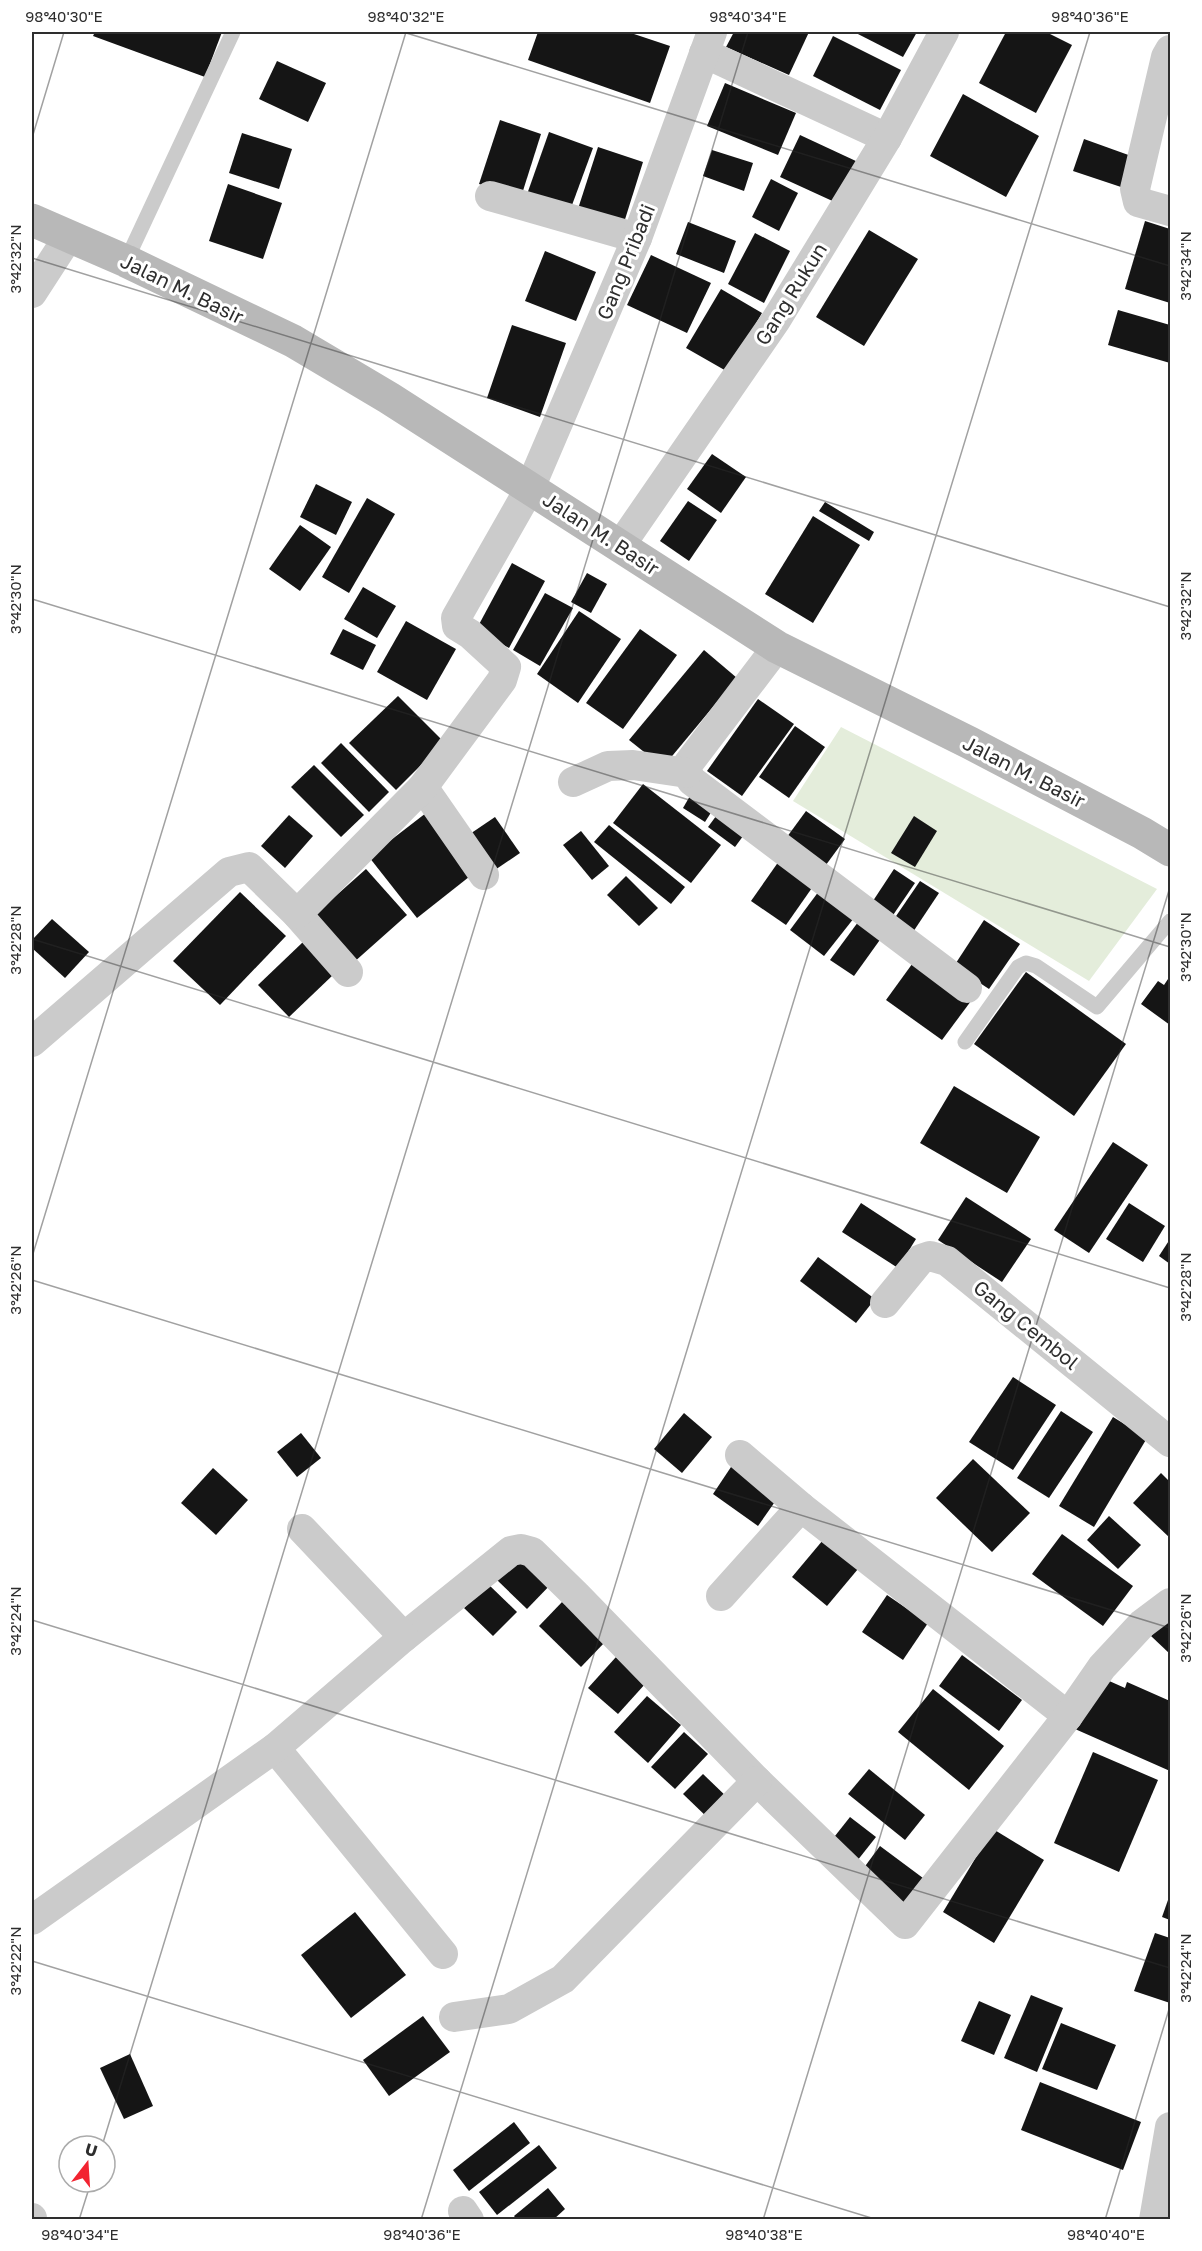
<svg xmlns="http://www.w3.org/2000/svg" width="1202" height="2251" font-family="'Golos Text',sans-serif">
	<rect width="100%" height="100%" fill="#fff"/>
	<path fill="#e4eddb" d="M 841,727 L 1157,889 L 1089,981 L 793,801 Z"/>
	<g fill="#151515">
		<path d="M 95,32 L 222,32 L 205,77 L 93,36 Z"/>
		<path d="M 538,32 L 628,32 L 670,46 L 650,103 L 528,60 Z"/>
		<path d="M 734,32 L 809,32 L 789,75 L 726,47 Z"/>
		<path d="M 854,32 L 917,32 L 903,57 Z"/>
		<path d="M 1006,32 L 1046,32 L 1072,45 L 1036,113 L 979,83 Z"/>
		<path d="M 833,36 L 901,70 L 880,110 L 813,76 Z"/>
		<path d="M 277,61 L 326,83 L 308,122 L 259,99 Z"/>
		<path d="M 725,83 L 796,113 L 778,155 L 707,126 Z"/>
		<path d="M 963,94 L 1039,136 L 1006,197 L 930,156 Z"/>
		<path d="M 500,120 L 541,134 L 521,197 L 479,184 Z"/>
		<path d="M 549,132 L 593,148 L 568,216 L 525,200 Z"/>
		<path d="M 242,133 L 292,149 L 279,189 L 229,173 Z"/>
		<path d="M 800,135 L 858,162 L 839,204 L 780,177 Z"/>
		<path d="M 1084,139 L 1134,157 L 1124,188 L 1073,171 Z"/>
		<path d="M 598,147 L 643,162 L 622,229 L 576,215 Z"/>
		<path d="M 712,150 L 753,163 L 744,191 L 703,176 Z"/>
		<path d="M 771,179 L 798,193 L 779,231 L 752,217 Z"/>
		<path d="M 228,184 L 282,203 L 263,259 L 209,241 Z"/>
		<path d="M 1145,221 L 1170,229 L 1170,303 L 1125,289 Z"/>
		<path d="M 688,222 L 736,241 L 724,273 L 676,254 Z"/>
		<path d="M 869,230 L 918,259 L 864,346 L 816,317 Z"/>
		<path d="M 755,233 L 790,251 L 764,303 L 728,284 Z"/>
		<path d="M 545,251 L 596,272 L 576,321 L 525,301 Z"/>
		<path d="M 651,255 L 711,283 L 687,333 L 627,305 Z"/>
		<path d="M 721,289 L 762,313 L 728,372 L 686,348 Z"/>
		<path d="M 1118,310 L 1170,325 L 1170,363 L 1108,345 Z"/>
		<path d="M 512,325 L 566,343 L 540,417 L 487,398 Z"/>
		<path d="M 712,454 L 746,477 L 721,513 L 687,489 Z"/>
		<path d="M 316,484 L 352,502 L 336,535 L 300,517 Z"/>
		<path d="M 367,498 L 395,514 L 349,593 L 322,577 Z"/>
		<path d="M 688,501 L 717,520 L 689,561 L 660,541 Z"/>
		<path d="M 825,502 L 874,532 L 869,541 L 819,511 Z"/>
		<path d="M 813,516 L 860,545 L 813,623 L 765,594 Z"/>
		<path d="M 300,525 L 331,547 L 300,591 L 269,569 Z"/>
		<path d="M 512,563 L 545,581 L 509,648 L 476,630 Z"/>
		<path d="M 587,573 L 607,584 L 591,613 L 571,602 Z"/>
		<path d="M 363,587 L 396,606 L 377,638 L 344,619 Z"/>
		<path d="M 545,593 L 573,608 L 540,666 L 513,650 Z"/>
		<path d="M 579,611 L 621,639 L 578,703 L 537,674 Z"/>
		<path d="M 406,621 L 456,649 L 427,700 L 377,672 Z"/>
		<path d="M 343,629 L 376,645 L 363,670 L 330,654 Z"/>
		<path d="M 640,629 L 677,655 L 623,729 L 586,703 Z"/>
		<path d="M 704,650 L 737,678 L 663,767 L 629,740 Z"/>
		<path d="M 398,696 L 444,742 L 396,790 L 349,743 Z"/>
		<path d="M 758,699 L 794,724 L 742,796 L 707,771 Z"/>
		<path d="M 795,726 L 825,747 L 789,798 L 759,777 Z"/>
		<path d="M 341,743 L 389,792 L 369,812 L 321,763 Z"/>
		<path d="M 314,765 L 364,815 L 341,837 L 291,787 Z"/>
		<path d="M 643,784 L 721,845 L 691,883 L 613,823 Z"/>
		<path d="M 694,789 L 717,803 L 705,822 L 683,808 Z"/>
		<path d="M 722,808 L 749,828 L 735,847 L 708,827 Z"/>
		<path d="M 806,811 L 845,839 L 823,869 L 784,841 Z"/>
		<path d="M 426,813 L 474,873 L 417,918 L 369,857 Z"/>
		<path d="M 289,815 L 313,836 L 285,868 L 261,846 Z"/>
		<path d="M 914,816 L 937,831 L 915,867 L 891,853 Z"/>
		<path d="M 495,817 L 520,853 L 489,874 L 464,838 Z"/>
		<path d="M 609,825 L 685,887 L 671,904 L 594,842 Z"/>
		<path d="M 581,831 L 609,866 L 592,880 L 563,845 Z"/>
		<path d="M 779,861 L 814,885 L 786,925 L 751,901 Z"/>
		<path d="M 366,869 L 407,915 L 353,963 L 312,917 Z"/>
		<path d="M 894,869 L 915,883 L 889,921 L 869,907 Z"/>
		<path d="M 626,876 L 658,908 L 639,926 L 607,895 Z"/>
		<path d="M 920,881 L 939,893 L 911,935 L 892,922 Z"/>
		<path d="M 819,891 L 854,918 L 824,956 L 790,930 Z"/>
		<path d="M 240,892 L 286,936 L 220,1005 L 173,961 Z"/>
		<path d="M 864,914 L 887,930 L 854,976 L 830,960 Z"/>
		<path d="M 52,919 L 89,952 L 65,978 L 32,948 L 32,940 Z"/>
		<path d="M 984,920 L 1020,944 L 989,989 L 954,966 Z"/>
		<path d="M 303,942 L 333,975 L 289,1017 L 258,985 Z"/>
		<path d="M 915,960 L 971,1001 L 942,1040 L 886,1000 Z"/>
		<path d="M 1026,972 L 1126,1044 L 1074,1116 L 974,1044 Z"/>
		<path d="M 1170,976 L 1170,1025 L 1141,1004 L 1158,981 L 1164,985 Z"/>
		<path d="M 954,1086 L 1040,1137 L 1007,1193 L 920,1143 Z"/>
		<path d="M 1113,1142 L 1148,1165 L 1089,1253 L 1054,1230 Z"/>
		<path d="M 966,1197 L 1031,1239 L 1002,1282 L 938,1240 Z"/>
		<path d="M 861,1203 L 916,1239 L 898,1268 L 842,1232 Z"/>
		<path d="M 1129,1203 L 1165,1226 L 1143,1262 L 1106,1239 Z"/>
		<path d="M 1170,1239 L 1170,1264 L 1159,1256 Z"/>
		<path d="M 818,1257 L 875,1299 L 856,1323 L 800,1281 Z"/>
		<path d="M 1013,1377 L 1056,1405 L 1013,1470 L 969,1442 Z"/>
		<path d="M 1061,1411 L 1093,1432 L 1049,1498 L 1017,1478 Z"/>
		<path d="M 684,1413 L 712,1437 L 682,1473 L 654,1449 Z"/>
		<path d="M 1113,1417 L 1147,1438 L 1094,1527 L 1059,1506 Z"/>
		<path d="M 301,1433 L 321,1458 L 297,1477 L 277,1452 Z"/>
		<path d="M 973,1459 L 1030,1513 L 992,1552 L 936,1498 Z"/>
		<path d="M 733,1464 L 779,1496 L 758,1526 L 713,1494 Z"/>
		<path d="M 213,1468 L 248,1500 L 216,1535 L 181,1503 Z"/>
		<path d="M 1161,1473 L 1170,1482 L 1170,1538 L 1133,1503 Z"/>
		<path d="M 1109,1516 L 1141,1545 L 1118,1569 L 1087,1540 Z"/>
		<path d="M 1062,1534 L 1133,1586 L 1103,1626 L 1032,1574 Z"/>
		<path d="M 823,1540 L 858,1569 L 827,1606 L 792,1577 Z"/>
		<path d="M 526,1551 L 555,1580 L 527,1609 L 497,1580 Z"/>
		<path d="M 488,1584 L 517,1612 L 493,1636 L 464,1608 Z"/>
		<path d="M 887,1595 L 928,1623 L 903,1660 L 862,1632 Z"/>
		<path d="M 563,1601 L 605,1642 L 581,1667 L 539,1626 Z"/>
		<path d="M 1170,1615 L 1170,1654 L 1151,1636 Z"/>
		<path d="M 962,1655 L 1022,1700 L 999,1731 L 939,1686 Z"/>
		<path d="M 616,1657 L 646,1683 L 618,1714 L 588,1688 Z"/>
		<path d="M 1098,1676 L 1125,1688 L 1127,1682 L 1170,1701 L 1170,1771 L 1075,1729 Z"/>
		<path d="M 933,1689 L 1004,1746 L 969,1790 L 898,1732 Z"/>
		<path d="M 647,1696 L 681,1725 L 648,1763 L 614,1732 Z"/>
		<path d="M 684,1732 L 708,1754 L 675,1789 L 651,1767 Z"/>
		<path d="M 1093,1752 L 1158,1780 L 1119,1872 L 1054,1843 Z"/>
		<path d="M 869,1769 L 925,1815 L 905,1840 L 848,1794 Z"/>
		<path d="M 703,1774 L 730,1800 L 710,1820 L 683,1794 Z"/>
		<path d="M 850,1817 L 876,1837 L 857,1861 L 831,1841 Z"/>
		<path d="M 993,1829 L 1044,1860 L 994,1943 L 943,1912 Z"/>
		<path d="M 880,1846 L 927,1881 L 906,1908 L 860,1873 Z"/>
		<path d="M 1168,1900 L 1170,1901 L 1170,1920 L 1162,1917 Z"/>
		<path d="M 355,1912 L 406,1975 L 351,2018 L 301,1955 Z"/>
		<path d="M 1155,1933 L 1170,1938 L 1170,2003 L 1134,1991 Z"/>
		<path d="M 1031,1995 L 1063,2008 L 1037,2072 L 1004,2058 Z"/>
		<path d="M 979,2001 L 1011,2015 L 994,2055 L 961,2041 Z"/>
		<path d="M 423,2016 L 450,2052 L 389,2096 L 363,2060 Z"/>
		<path d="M 1061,2023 L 1116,2045 L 1097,2090 L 1042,2069 Z"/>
		<path d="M 130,2054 L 153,2106 L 124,2119 L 100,2068 Z"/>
		<path d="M 1040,2082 L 1141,2122 L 1123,2170 L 1021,2130 Z"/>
		<path d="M 514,2122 L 530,2143 L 469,2191 L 453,2170 Z"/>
		<path d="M 539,2145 L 557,2168 L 497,2215 L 479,2192 Z"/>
		<path d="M 548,2188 L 565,2209 L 553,2220 L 517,2220 L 514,2216 Z"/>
	</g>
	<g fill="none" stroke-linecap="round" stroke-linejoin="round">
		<g stroke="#cbcbcb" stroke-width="15">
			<path d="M 126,261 L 233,32"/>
			<path d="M 965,1042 L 1018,967 L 1026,963 L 1036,966 L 1097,1007 L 1170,921"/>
		</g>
		<g stroke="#cbcbcb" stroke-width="30">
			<path d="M 1170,50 L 1166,57 L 1135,189 L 1138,202 L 1170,211"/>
			<path d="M 704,53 L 887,138"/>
			<path d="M 490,196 L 637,238"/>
			<path d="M 32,293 L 69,236"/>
			<path d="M 620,546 L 776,320 L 887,138 L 944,32"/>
			<path d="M 777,647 L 688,764 L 687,773 L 692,781 L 967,988"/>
			<path d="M 573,782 L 608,766 L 633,765 L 687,773"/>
			<path d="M 423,787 L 484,875"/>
			<path d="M 297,914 L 348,972"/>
			<path d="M 32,1042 L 229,872 L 249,867 L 297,914 L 423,787 L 502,680 L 506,667 L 470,634 L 457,626 L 456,618 L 530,488 L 637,238 L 712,32"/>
			<path d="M 885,1303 L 921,1259 L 930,1256 L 947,1261 L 1170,1442"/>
			<path d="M 740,1455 L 801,1507 L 1068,1716"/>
			<path d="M 721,1596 L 801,1507"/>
			<path d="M 404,1637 L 511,1551 L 521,1549 L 532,1552 L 576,1595 L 757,1781 L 905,1924 L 1068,1716 L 1102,1667 L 1142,1624 L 1170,1603"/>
			<path d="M 275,1748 L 443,1954"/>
			<path d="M 32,1920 L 275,1748 L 404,1637 L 302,1529"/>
			<path d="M 454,2017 L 509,2009 L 563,1979 L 757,1781"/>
			<path d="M 463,2211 L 469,2220"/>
			<path d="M 32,2218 L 32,2220"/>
			<path d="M 1154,2220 L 1170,2127"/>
		</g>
		<path stroke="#b8b8b8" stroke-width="33" d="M 32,220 L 126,261 L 293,341 L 389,398 L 777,647 L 970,743 L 1142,833 L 1170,850"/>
	</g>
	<path fill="none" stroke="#2e2e2e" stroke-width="1.5" stroke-opacity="0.45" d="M 403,32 L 1170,266M 32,138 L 64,32M 32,258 L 1170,607M 32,599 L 1170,947M 32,939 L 1170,1288M 32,1257 L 406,32M 32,1280 L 1170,1628M 32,1620 L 1170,1968M 32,1961 L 878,2220M 102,2146 L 748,32M 79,2220 L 91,2182M 421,2220 L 1090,32M 763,2220 L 1170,887M 1105,2220 L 1170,2006"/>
	<g text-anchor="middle" stroke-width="6" stroke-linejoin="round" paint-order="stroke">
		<g font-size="20" fill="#2e2e2e" stroke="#fff">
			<text transform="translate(626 262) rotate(-68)" y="7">Gang Pribadi</text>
			<text transform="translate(182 289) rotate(26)" y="7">Jalan M. Basir</text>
			<text transform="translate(791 294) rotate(-58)" y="7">Gang Rukun</text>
			<text transform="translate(601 534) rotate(33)" y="7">Jalan M. Basir</text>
			<text transform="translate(1024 772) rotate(27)" y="7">Jalan M. Basir</text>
			<text transform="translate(1026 1325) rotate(39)" y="7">Gang Cembol</text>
		</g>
	</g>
	<rect width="1202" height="2251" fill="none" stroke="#ffffff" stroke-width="66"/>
	<g transform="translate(87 2164) rotate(17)"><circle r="28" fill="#ffffff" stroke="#ababab" stroke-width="1.5"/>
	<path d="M0-4.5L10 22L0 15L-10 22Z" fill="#f22330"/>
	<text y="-9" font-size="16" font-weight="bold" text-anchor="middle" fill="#2e2e2e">U</text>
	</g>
	<rect x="33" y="33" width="1136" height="2185" fill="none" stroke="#2e2e2e" stroke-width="2"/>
	<g font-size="15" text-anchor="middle" fill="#2e2e2e">
		<text x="64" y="22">98°40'30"E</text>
		<text x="406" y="22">98°40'32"E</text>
		<text x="748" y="22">98°40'34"E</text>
		<text x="1090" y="22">98°40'36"E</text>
		<text transform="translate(16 259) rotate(-90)" y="5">3°42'32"N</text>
		<text transform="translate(1186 266) rotate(-90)" y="5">3°42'34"N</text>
		<text transform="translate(16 599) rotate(-90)" y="5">3°42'30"N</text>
		<text transform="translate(1186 606) rotate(-90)" y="5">3°42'32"N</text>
		<text transform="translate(16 940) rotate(-90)" y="5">3°42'28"N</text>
		<text transform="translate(1186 947) rotate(-90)" y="5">3°42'30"N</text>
		<text transform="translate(16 1280) rotate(-90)" y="5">3°42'26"N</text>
		<text transform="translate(1186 1287) rotate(-90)" y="5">3°42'28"N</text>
		<text transform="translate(16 1621) rotate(-90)" y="5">3°42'24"N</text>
		<text transform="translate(1186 1628) rotate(-90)" y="5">3°42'26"N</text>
		<text transform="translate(16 1961) rotate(-90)" y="5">3°42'22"N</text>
		<text transform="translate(1186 1968) rotate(-90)" y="5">3°42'24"N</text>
		<text x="80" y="2240">98°40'34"E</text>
		<text x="422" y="2240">98°40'36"E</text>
		<text x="764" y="2240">98°40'38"E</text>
		<text x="1106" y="2240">98°40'40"E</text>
	</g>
</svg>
